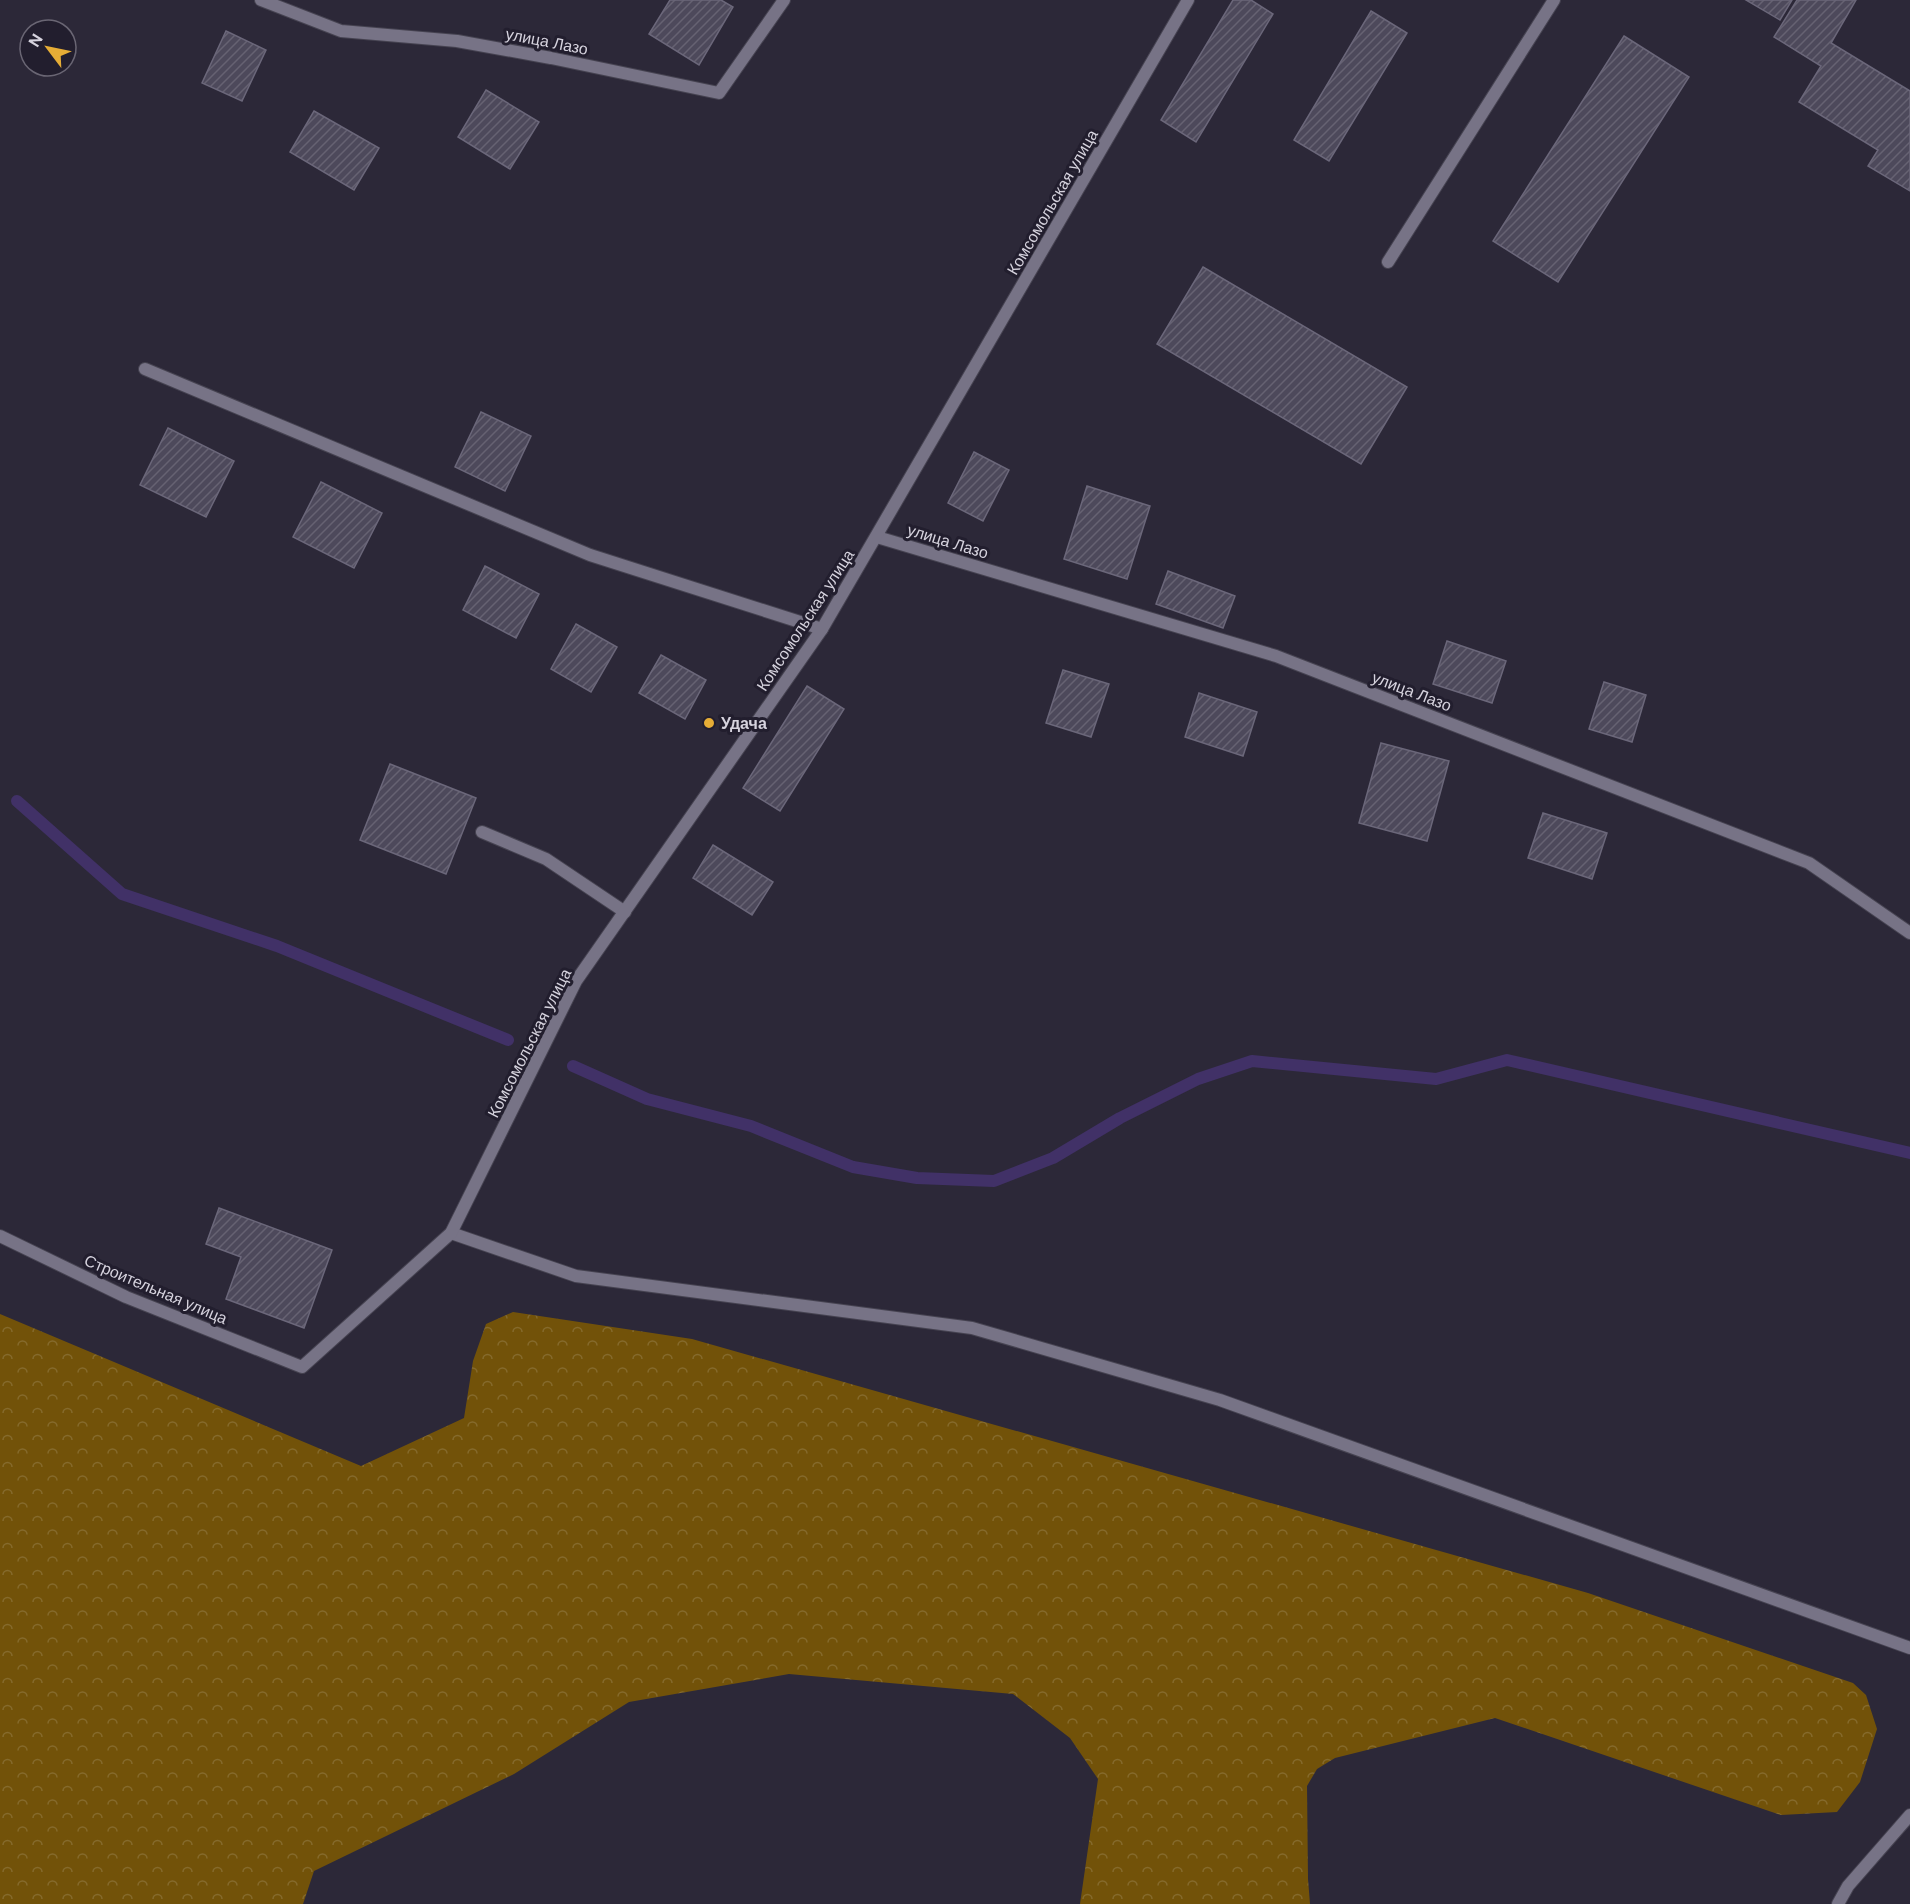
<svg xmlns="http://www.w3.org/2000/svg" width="1910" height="1904" font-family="'DM Sans',sans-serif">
	<defs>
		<pattern id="forest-crowns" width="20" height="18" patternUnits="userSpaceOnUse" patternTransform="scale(1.5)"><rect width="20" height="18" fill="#725209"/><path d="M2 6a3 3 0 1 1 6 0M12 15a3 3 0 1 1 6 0" fill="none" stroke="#856a2c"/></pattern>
		<pattern id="building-hatch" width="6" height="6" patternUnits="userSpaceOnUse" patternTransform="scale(1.5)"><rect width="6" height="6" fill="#4d495b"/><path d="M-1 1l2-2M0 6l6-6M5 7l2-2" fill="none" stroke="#666272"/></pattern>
	</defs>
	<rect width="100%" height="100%" fill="#2c2838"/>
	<path fill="url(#forest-crowns)" d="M 513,1312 L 692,1339 L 1588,1593 L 1853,1683 L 1866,1695 L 1877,1729 L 1860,1782 L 1837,1812 L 1781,1815 L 1495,1718 L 1335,1758 L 1317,1769 L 1307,1786 L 1308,1879 L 1310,1904 L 1080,1904 L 1098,1779 L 1070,1738 L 1013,1694 L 789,1674 L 629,1702 L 514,1774 L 314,1871 L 303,1904 L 0,1904 L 0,1314 L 361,1466 L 464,1418 L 473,1361 L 486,1324 Z"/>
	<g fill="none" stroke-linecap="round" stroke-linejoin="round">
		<g stroke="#413167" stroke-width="12">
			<path d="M 17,801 L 122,894 L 277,946 L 508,1040"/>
			<path d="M 573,1066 L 647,1099 L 751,1126 L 853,1167 L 917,1178 L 994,1181 L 1053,1158 L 1120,1118 L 1198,1079 L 1252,1061 L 1436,1079 L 1507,1060 L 1910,1153"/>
		</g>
	</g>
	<g fill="url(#building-hatch)" stroke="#6b677a" stroke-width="1.5">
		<path d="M 670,0 L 721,0 L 733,7 L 699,65 L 649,34 Z"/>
		<path d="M 1233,0 L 1251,0 L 1273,14 L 1196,142 L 1161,120 Z"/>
		<path d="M 1746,0 L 1792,0 L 1780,20 Z"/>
		<path d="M 1797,0 L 1856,0 L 1831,43 L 1910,91 L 1910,191 L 1868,166 L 1878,150 L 1799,102 L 1821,66 L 1774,37 Z"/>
		<path d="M 1371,11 L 1407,33 L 1329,161 L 1294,140 Z"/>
		<path d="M 226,31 L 266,50 L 242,101 L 202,83 Z"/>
		<path d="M 1624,36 L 1689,77 L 1558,282 L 1493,241 Z"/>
		<path d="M 486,90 L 539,122 L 510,169 L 458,137 Z"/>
		<path d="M 314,111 L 379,148 L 354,190 L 290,152 Z"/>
		<path d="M 1203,267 L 1407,387 L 1361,464 L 1157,344 Z"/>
		<path d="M 481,412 L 531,436 L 505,491 L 455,467 Z"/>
		<path d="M 168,428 L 234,461 L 206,517 L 140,485 Z"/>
		<path d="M 974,452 L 1009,470 L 983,521 L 948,503 Z"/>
		<path d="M 321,482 L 382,513 L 354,568 L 293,537 Z"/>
		<path d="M 1087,486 L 1150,506 L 1127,579 L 1064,559 Z"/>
		<path d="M 485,566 L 539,594 L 516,638 L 463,610 Z"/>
		<path d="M 1168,571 L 1235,596 L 1223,628 L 1156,604 Z"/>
		<path d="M 576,624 L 617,647 L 591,692 L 551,669 Z"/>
		<path d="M 1447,641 L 1506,661 L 1492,703 L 1433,684 Z"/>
		<path d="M 661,655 L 706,680 L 685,719 L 639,693 Z"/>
		<path d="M 1063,670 L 1109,684 L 1091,737 L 1046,723 Z"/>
		<path d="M 1604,682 L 1646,695 L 1632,742 L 1589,729 Z"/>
		<path d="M 807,686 L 844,709 L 780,811 L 743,788 Z"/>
		<path d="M 1199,693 L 1257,712 L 1243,756 L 1185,737 Z"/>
		<path d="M 1381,743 L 1449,761 L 1427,841 L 1359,823 Z"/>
		<path d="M 390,764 L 476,798 L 446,874 L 360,840 Z"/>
		<path d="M 1543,813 L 1607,833 L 1592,879 L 1528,858 Z"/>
		<path d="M 713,845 L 773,882 L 752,915 L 693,878 Z"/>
		<path d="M 219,1208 L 332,1250 L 304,1328 L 226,1299 L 241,1257 L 206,1244 Z"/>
	</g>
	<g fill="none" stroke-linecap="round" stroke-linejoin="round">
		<g stroke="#464351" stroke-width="14">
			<g id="lane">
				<path d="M 261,0 L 341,31 L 457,41 L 551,58 L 719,93 L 784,0"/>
				<path d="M 1388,262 L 1554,0"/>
				<path d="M 145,369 L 590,555 L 822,629"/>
				<path d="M 877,537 L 1276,656 L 1809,863 L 1910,933"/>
				<path d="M 482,832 L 546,859 L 625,912"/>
				<path d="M 451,1233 L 576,1276 L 972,1328 L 1220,1400 L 1910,1648"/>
				<path d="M 1838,1904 L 1848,1886 L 1910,1815"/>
			</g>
		</g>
		<g stroke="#464351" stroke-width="14">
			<path id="street" d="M 0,1236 L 126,1297 L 302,1367 L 451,1233 L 576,981 L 822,629 L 1188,0"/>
		</g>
		<use href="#lane" stroke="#777386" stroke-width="12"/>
		<use href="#street" stroke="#777386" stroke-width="12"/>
	</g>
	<circle fill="#e6ad36" stroke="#221e2e" stroke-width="2" cx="709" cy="723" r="6"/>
	<g text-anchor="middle" stroke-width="6" stroke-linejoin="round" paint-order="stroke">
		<g font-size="16" fill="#d6d3de" stroke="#221e2e">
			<text transform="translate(547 41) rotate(11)" y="6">улица Лазо</text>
			<text transform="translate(1052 202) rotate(-60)" y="6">Комсомольская улица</text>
			<text transform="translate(948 541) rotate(17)" y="6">улица Лазо</text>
			<text transform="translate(805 620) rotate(-57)" y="6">Комсомольская улица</text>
			<text transform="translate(1412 691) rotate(21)" y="6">улица Лазо</text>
			<text transform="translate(529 1043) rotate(-63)" y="6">Комсомольская улица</text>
			<text transform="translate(156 1289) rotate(23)" y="6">Строительная улица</text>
		</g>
		<g font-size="16" font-weight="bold" fill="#d6d3de" stroke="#221e2e" text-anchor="start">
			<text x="721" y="729">Удача</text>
		</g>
	</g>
	<g transform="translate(48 48) rotate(302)"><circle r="28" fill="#221e2e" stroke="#6a6674" stroke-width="1.5"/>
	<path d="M0-4.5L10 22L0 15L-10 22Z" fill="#e6ad36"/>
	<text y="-9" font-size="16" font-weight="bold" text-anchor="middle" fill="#d6d3de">N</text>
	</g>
</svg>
